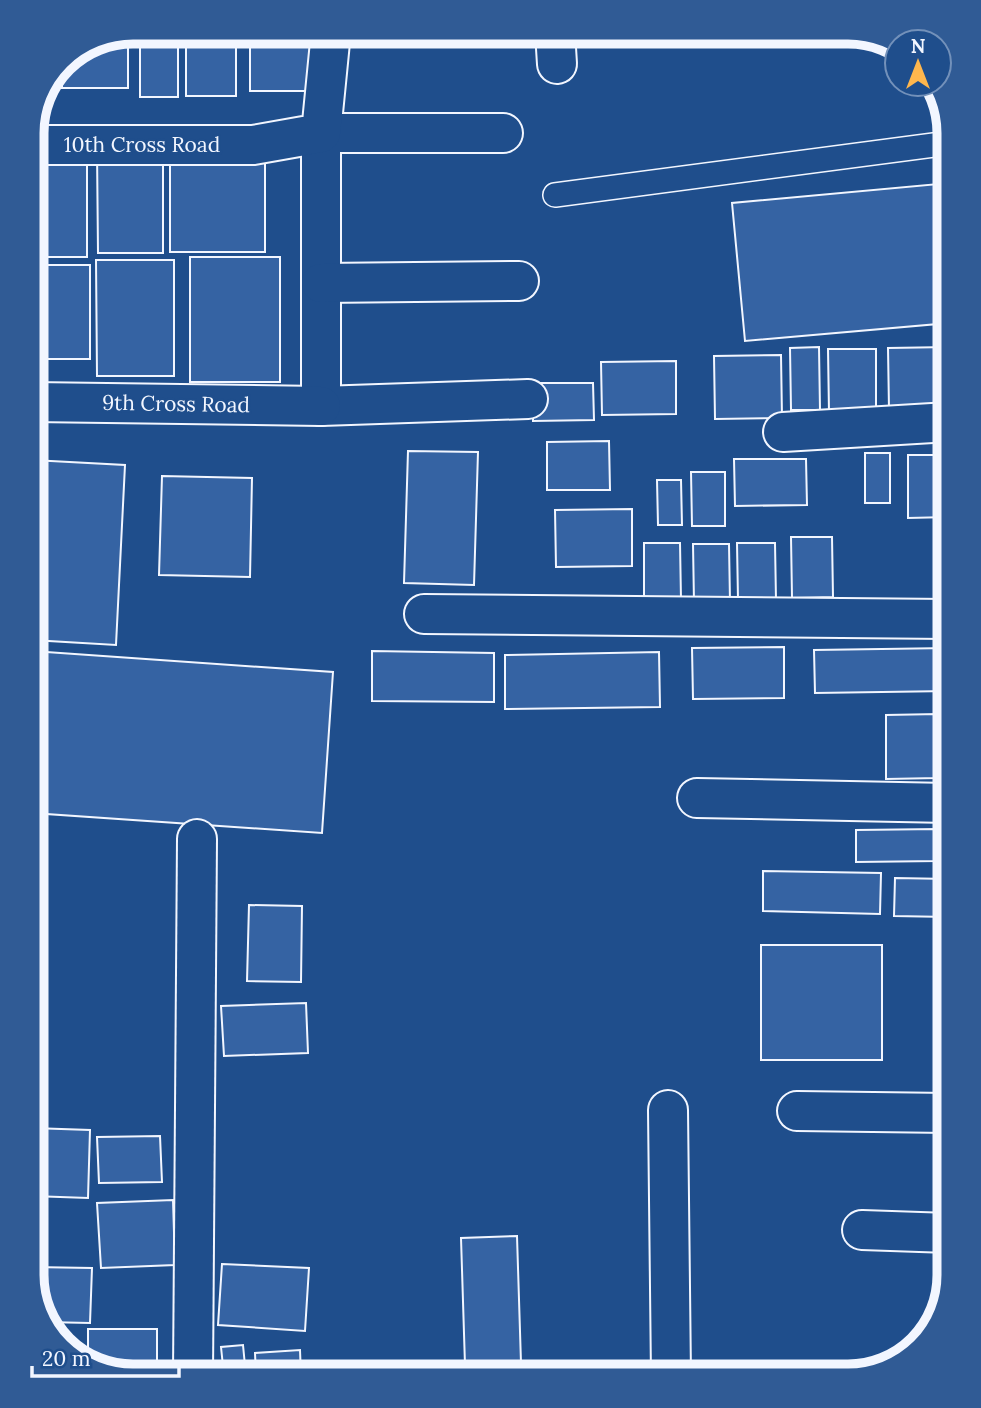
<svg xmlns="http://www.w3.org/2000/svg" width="981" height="1408" font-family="Lora,serif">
	<rect width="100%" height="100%" fill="#1f4e8c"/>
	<g fill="#3563a3" stroke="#f2f6ff" stroke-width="2">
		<rect x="140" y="32" width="38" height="65"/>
		<rect x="186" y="32" width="50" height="64"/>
		<rect x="250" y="32" width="65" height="59"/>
		<path d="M 128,33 L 128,88 L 62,88 L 62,64 L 66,57 Z"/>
		<path d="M 97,150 L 163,150 L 163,253 L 98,253 Z"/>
		<rect x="170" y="150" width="95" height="102"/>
		<rect x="32" y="154" width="55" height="103"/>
		<path d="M 949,183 L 949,323 L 745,341 L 732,203 Z"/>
		<rect x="190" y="257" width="90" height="125"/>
		<path d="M 96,260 L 174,260 L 174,376 L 97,376 Z"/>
		<rect x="32" y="265" width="58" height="94"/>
		<path d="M 819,347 L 820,410 L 791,410 L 790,348 Z"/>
		<path d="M 949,347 L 949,410 L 889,410 L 888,348 Z"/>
		<path d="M 828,349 L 876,349 L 876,412 L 829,413 Z"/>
		<path d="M 781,355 L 782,418 L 715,419 L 714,356 Z"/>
		<path d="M 676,361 L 676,414 L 602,415 L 601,362 Z"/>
		<path d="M 533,383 L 593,383 L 594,420 L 533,421 Z"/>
		<path d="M 609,441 L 610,490 L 547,490 L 547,442 Z"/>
		<path d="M 408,451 L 478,452 L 474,585 L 404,583 Z"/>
		<rect x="865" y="453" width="25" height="50"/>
		<path d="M 908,455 L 949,455 L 949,517 L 908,518 Z"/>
		<path d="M 734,459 L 806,459 L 807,505 L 735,506 Z"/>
		<path d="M 32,460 L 125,465 L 116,645 L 32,640 Z"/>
		<path d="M 691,472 L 725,472 L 725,526 L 692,526 Z"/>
		<path d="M 162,476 L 252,478 L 250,577 L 159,575 Z"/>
		<path d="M 657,480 L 681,480 L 682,525 L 658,525 Z"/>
		<path d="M 632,509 L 632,566 L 556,567 L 555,510 Z"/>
		<path d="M 791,537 L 832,537 L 833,597 L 792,598 Z"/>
		<path d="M 644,543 L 680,543 L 681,600 L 644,600 Z"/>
		<path d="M 737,543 L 775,543 L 776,600 L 738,600 Z"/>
		<path d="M 693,544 L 729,544 L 730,602 L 694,603 Z"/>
		<path d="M 784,647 L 784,698 L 693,699 L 692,648 Z"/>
		<path d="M 949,648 L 949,691 L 815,693 L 814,650 Z"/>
		<path d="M 32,651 L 333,672 L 322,833 L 32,813 Z"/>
		<path d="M 372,651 L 494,653 L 494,702 L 372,701 Z"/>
		<path d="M 659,652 L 660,707 L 505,709 L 505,655 Z"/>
		<path d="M 938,714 L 938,778 L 886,779 L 886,715 Z"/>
		<path d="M 938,829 L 938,861 L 856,862 L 856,830 Z"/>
		<path d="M 763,871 L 881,873 L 880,914 L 763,911 Z"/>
		<path d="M 895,878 L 949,879 L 949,917 L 894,916 Z"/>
		<path d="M 249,905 L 302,906 L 301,982 L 247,981 Z"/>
		<rect x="761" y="945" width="121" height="115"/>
		<path d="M 306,1003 L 308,1053 L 224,1056 L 221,1006 Z"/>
		<path d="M 32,1128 L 90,1130 L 88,1198 L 32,1196 Z"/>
		<path d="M 160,1136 L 162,1182 L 99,1183 L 97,1137 Z"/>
		<path d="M 173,1200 L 175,1265 L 101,1268 L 97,1203 Z"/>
		<path d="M 517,1236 L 521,1363 L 465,1365 L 461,1238 Z"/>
		<path d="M 222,1264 L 309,1268 L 305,1331 L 218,1325 Z"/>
		<path d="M 32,1267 L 92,1268 L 90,1323 L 44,1322 Z"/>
		<path d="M 88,1329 L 157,1329 L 157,1376 L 127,1376 L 88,1364 Z"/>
		<path d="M 243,1345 L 246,1376 L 224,1376 L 221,1347 Z"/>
		<path d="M 300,1350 L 301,1376 L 256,1376 L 255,1353 Z"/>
	</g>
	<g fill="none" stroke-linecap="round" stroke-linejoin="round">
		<g stroke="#f2f6ff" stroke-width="26">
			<path id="service" d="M 555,195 L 949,143"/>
		</g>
		<g stroke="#f2f6ff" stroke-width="42">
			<g id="minor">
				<path d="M 555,32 L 557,64"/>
				<path d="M 503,133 L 321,133 L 321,406 L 528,399"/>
				<path d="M 32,145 L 253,145 L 321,133 L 331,32"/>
				<path d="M 321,283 L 519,281"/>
				<path d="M 32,402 L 321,406"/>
				<path d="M 783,432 L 949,422"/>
				<path d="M 424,614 L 949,619"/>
				<path d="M 697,798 L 949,803"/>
				<path d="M 668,1110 L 671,1376"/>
				<path d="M 797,1111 L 949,1113"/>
				<path d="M 862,1230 L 949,1233"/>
				<path d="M 193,1376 L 197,839"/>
			</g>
		</g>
		<use href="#service" stroke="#1f4e8c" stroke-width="23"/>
		<use href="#minor" stroke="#1f4e8c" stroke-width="38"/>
	</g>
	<g text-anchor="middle" stroke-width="5" stroke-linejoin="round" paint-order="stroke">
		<g font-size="21" fill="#f2f6ff" stroke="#1f4e8c">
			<text x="142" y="152">10th Cross Road</text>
			<text transform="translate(176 404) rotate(1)" y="7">9th Cross Road</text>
		</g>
	</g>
	<path d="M0 0H981V1408H0ZM133 44H848A89 89 0 0 1 937 133V1275A89 89 0 0 1 848 1364H133A89 89 0 0 1 44 1275V133A89 89 0 0 1 133 44Z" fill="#305b95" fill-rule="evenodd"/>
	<path fill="none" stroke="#f2f6ff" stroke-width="9" d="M133 44H848A89 89 0 0 1 937 133V1275A89 89 0 0 1 848 1364H133A89 89 0 0 1 44 1275V133A89 89 0 0 1 133 44Z"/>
	<g transform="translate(918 63)"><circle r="33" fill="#1f4e8c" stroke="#7391ba" stroke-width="2"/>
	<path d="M0-5L12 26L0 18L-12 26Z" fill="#ffb74d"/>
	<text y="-10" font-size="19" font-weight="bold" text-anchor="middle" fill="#f2f6ff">N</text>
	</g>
	<path d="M32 1366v10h147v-10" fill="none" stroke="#f2f6ff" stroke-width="3.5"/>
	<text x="42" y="1366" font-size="21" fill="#f2f6ff" stroke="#1f4e8c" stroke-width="5" paint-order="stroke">20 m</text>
</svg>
